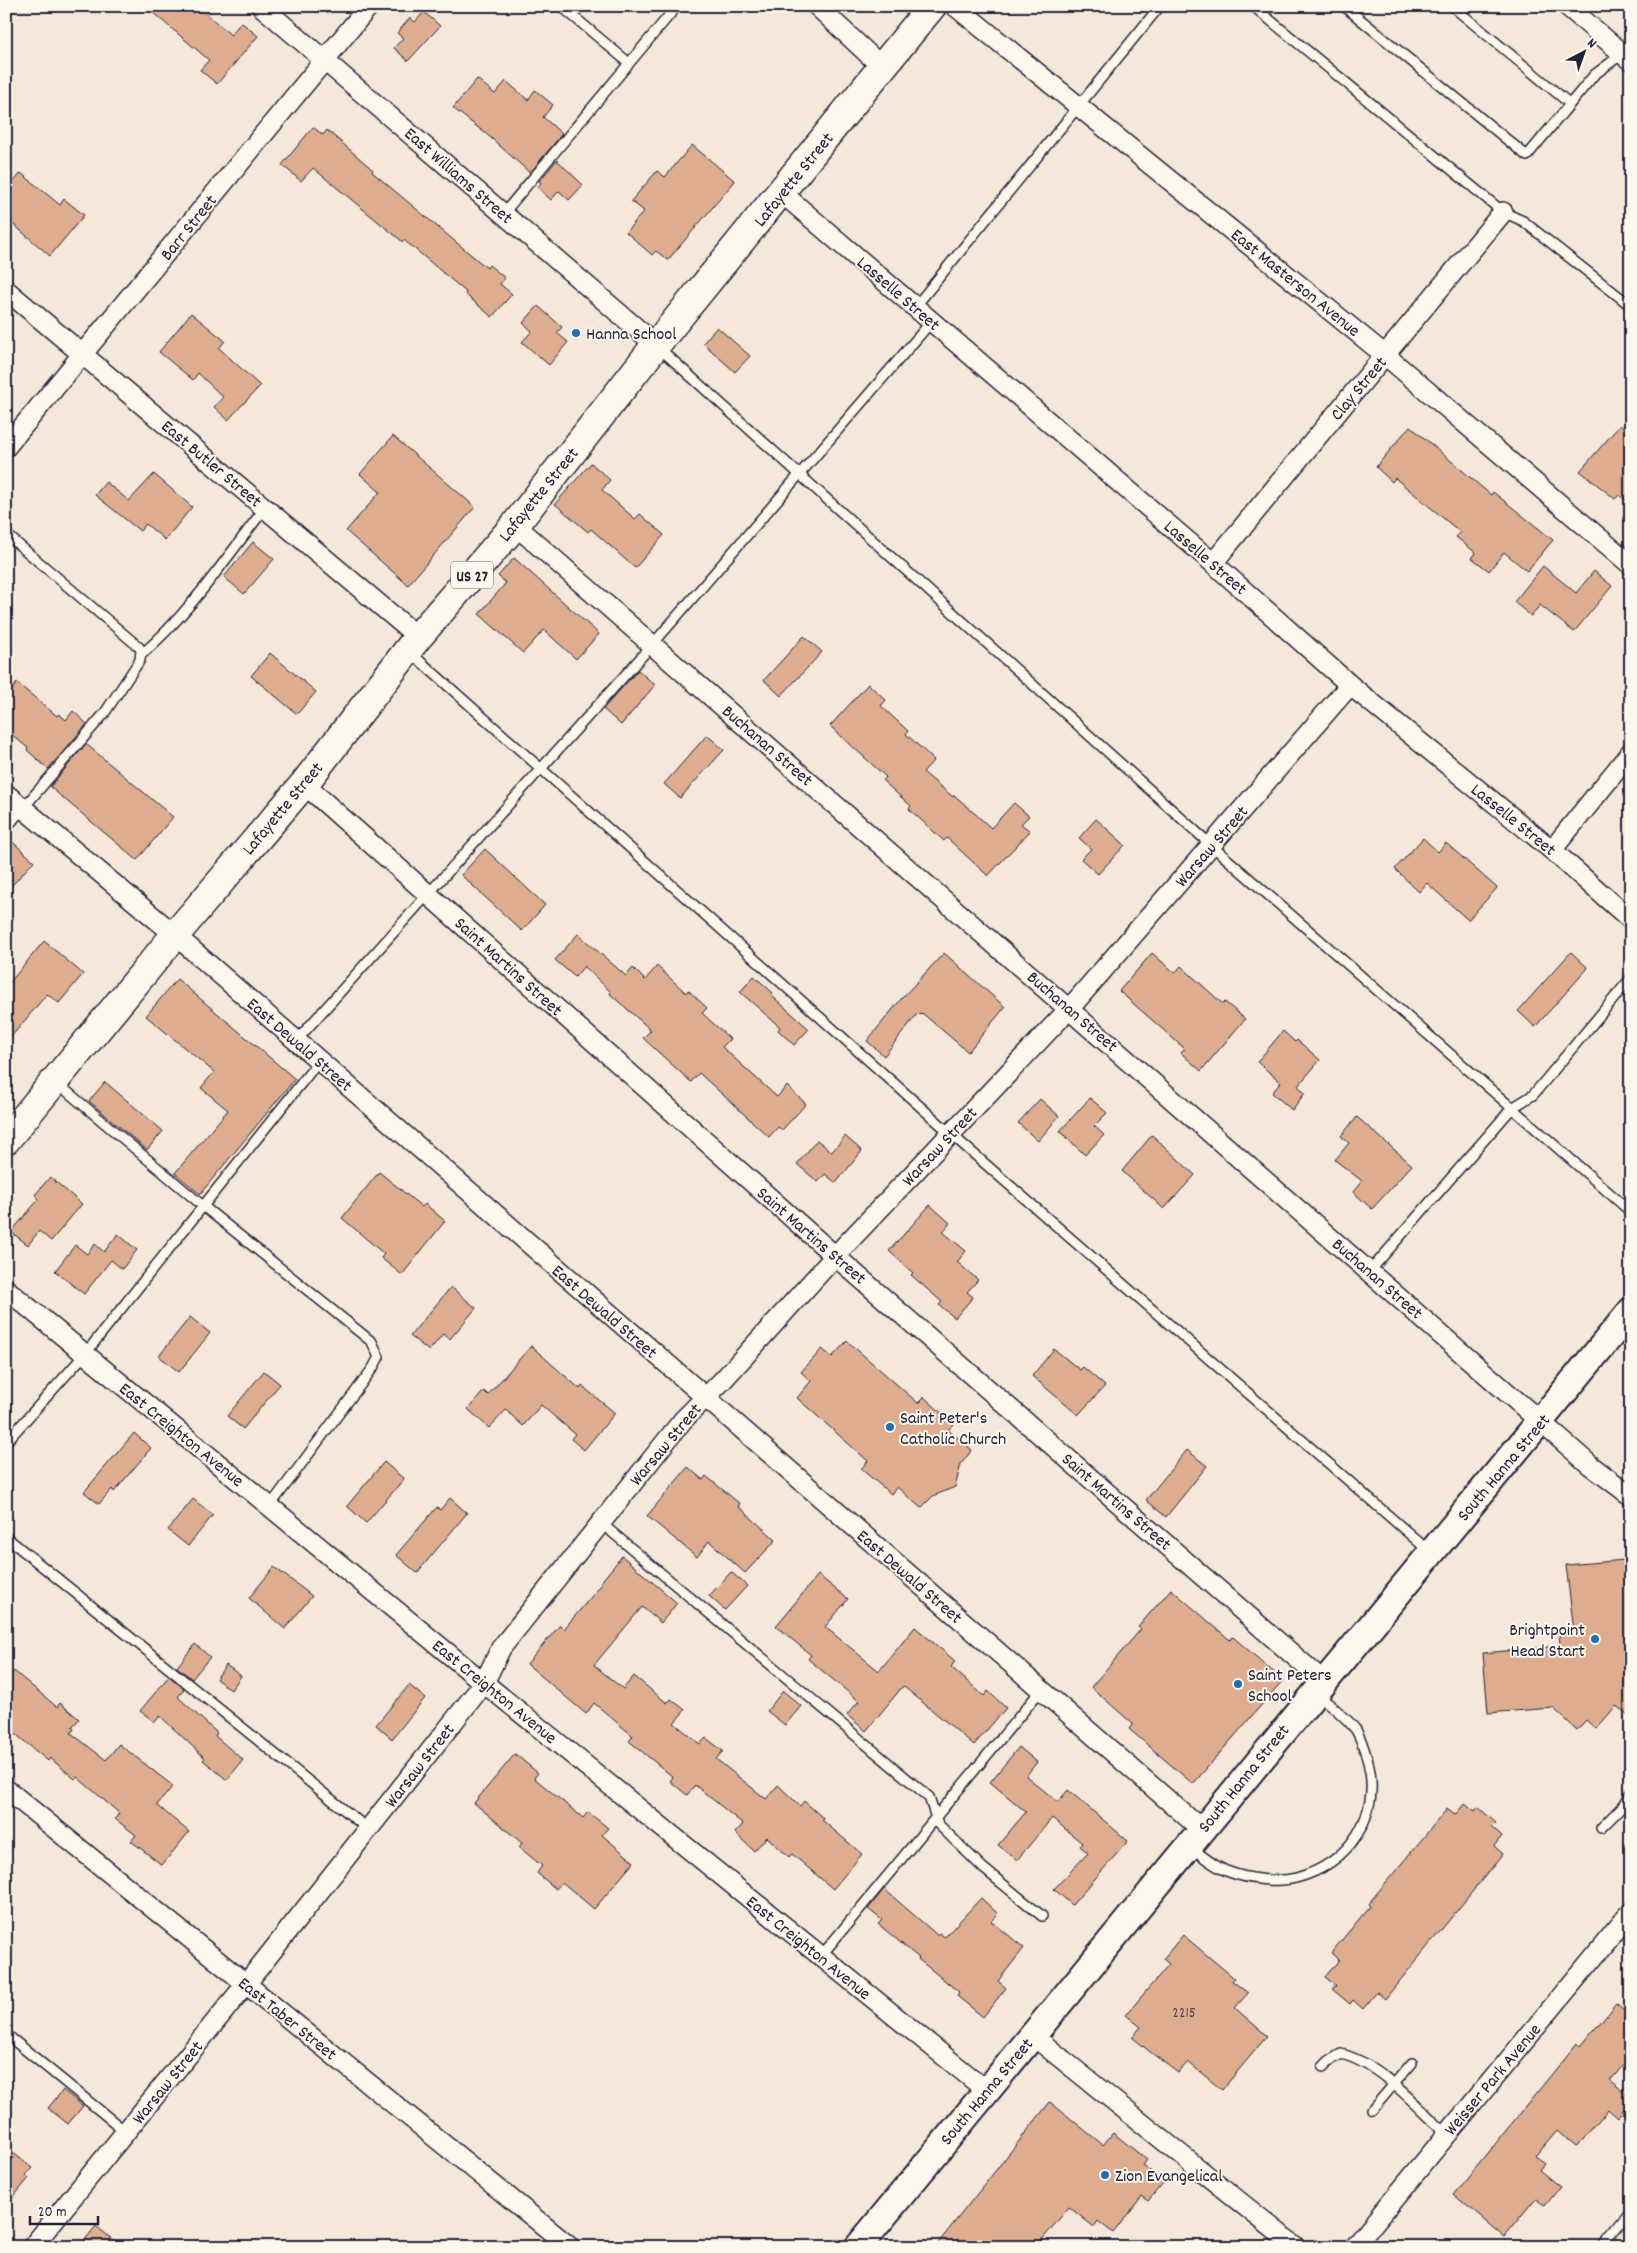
<svg xmlns="http://www.w3.org/2000/svg" width="1637" height="2253" font-family="Dekko,sans-serif">
	<rect width="100%" height="100%" fill="#f5e8da"/>
	<filter id="ink" filterUnits="userSpaceOnUse"><feTurbulence type="fractalNoise" baseFrequency=".02" numOctaves="2"/><feDisplacementMap in="SourceGraphic" scale="10" xChannelSelector="R" yChannelSelector="G"/><feConvolveMatrix kernelMatrix="1 2 1 2 8 2 1 2 1" color-interpolation-filters="sRGB"/></filter>
	<g filter="url(#ink)">
		<g fill="#dead90" stroke="#22223b">
			<path d="M 145,6 L 197,6 L 231,35 L 241,22 L 258,36 L 217,84 L 200,70 L 209,60 Z"/>
			<path d="M 424,12 L 440,26 L 408,61 L 394,48 L 403,38 L 397,33 L 410,18 L 415,22 Z"/>
			<path d="M 477,79 L 495,94 L 506,81 L 528,100 L 535,90 L 553,105 L 543,117 L 562,134 L 530,173 L 490,137 L 453,108 Z"/>
			<path d="M 313,127 L 323,135 L 327,130 L 373,170 L 372,172 L 487,268 L 489,265 L 505,278 L 500,284 L 512,294 L 492,317 L 465,294 L 466,292 L 404,240 L 403,242 L 313,168 L 301,181 L 282,165 Z"/>
			<path d="M 692,145 L 735,181 L 668,260 L 656,251 L 652,255 L 626,232 L 644,211 L 631,201 L 657,171 L 665,177 Z"/>
			<path d="M 557,160 L 583,185 L 569,200 L 559,191 L 551,200 L 537,187 L 541,183 L 539,181 Z"/>
			<path d="M 21,173 L 60,205 L 64,199 L 84,215 L 50,256 L 6,218 L 6,191 Z"/>
			<path d="M 538,306 L 562,327 L 557,333 L 568,342 L 549,365 L 522,342 L 532,331 L 523,323 Z"/>
			<path d="M 191,313 L 225,341 L 219,348 L 260,386 L 228,420 L 214,407 L 223,397 L 198,373 L 193,380 L 159,352 Z"/>
			<path d="M 717,327 L 750,356 L 735,372 L 703,343 Z"/>
			<path d="M 1620,425 L 1631,434 L 1631,505 L 1619,495 L 1615,499 L 1580,471 Z"/>
			<path d="M 1410,426 L 1491,495 L 1493,492 L 1553,540 L 1527,571 L 1504,552 L 1489,571 L 1472,558 L 1476,553 L 1456,537 L 1460,532 L 1395,478 L 1392,482 L 1376,467 Z"/>
			<path d="M 393,436 L 475,507 L 408,585 L 346,531 L 380,492 L 360,474 Z"/>
			<path d="M 591,463 L 610,480 L 602,490 L 635,519 L 640,514 L 664,535 L 635,568 L 591,529 L 588,532 L 555,504 Z"/>
			<path d="M 154,474 L 192,507 L 165,540 L 146,524 L 140,531 L 95,495 L 106,482 L 129,501 Z"/>
			<path d="M 253,542 L 274,559 L 244,594 L 224,577 Z"/>
			<path d="M 514,558 L 599,634 L 576,659 L 544,630 L 523,653 L 479,614 L 506,583 L 498,576 Z"/>
			<path d="M 1543,566 L 1576,593 L 1594,571 L 1612,586 L 1574,632 L 1540,605 L 1531,616 L 1514,602 Z"/>
			<path d="M 804,636 L 822,652 L 781,696 L 764,680 Z"/>
			<path d="M 270,653 L 316,692 L 297,714 L 251,676 Z"/>
			<path d="M 638,670 L 655,685 L 621,725 L 603,709 Z"/>
			<path d="M 17,683 L 57,716 L 59,714 L 66,720 L 73,711 L 87,724 L 48,769 L 27,750 L 28,748 L 6,730 L 6,697 Z"/>
			<path d="M 868,684 L 886,700 L 881,706 L 908,731 L 906,734 L 934,760 L 923,772 L 953,797 L 954,795 L 991,828 L 1014,803 L 1029,816 L 1021,824 L 1030,831 L 988,876 L 947,838 L 944,841 L 909,809 L 911,806 L 883,781 L 886,777 L 830,726 Z"/>
			<path d="M 707,735 L 724,750 L 680,798 L 664,784 Z"/>
			<path d="M 86,744 L 173,817 L 137,860 L 50,787 Z"/>
			<path d="M 1096,819 L 1125,845 L 1098,874 L 1081,859 L 1091,849 L 1079,838 Z"/>
			<path d="M 6,836 L 34,861 L 6,892 Z"/>
			<path d="M 1423,838 L 1438,852 L 1446,843 L 1497,888 L 1468,920 L 1427,883 L 1419,892 L 1395,869 Z"/>
			<path d="M 485,849 L 545,905 L 522,931 L 461,875 Z"/>
			<path d="M 578,934 L 626,976 L 633,968 L 645,980 L 657,966 L 686,993 L 688,990 L 707,1008 L 702,1013 L 730,1039 L 722,1047 L 777,1097 L 787,1086 L 806,1104 L 782,1130 L 778,1127 L 769,1137 L 699,1073 L 691,1082 L 643,1038 L 651,1030 L 610,994 L 611,992 L 584,966 L 575,977 L 555,960 Z"/>
			<path d="M 44,941 L 83,974 L 59,1003 L 47,994 L 6,1043 L 6,987 Z"/>
			<path d="M 1571,952 L 1588,968 L 1535,1027 L 1518,1011 Z"/>
			<path d="M 944,953 L 1005,1007 L 968,1052 L 922,1013 L 920,1015 L 918,1013 L 884,1056 L 867,1041 L 902,998 Z"/>
			<path d="M 1152,953 L 1175,973 L 1181,966 L 1223,1004 L 1225,1002 L 1245,1019 L 1201,1071 L 1181,1053 L 1185,1049 L 1119,991 Z"/>
			<path d="M 754,976 L 773,993 L 771,995 L 809,1029 L 794,1045 L 778,1030 L 780,1027 L 740,992 Z"/>
			<path d="M 177,979 L 295,1079 L 200,1194 L 175,1173 L 228,1110 L 201,1088 L 214,1072 L 146,1016 Z"/>
			<path d="M 1283,1031 L 1295,1042 L 1297,1040 L 1320,1060 L 1298,1086 L 1305,1093 L 1292,1110 L 1272,1093 L 1281,1082 L 1257,1062 Z"/>
			<path d="M 105,1082 L 163,1131 L 147,1150 L 89,1101 Z"/>
			<path d="M 1090,1098 L 1107,1113 L 1094,1126 L 1104,1135 L 1085,1155 L 1060,1131 Z"/>
			<path d="M 1040,1099 L 1059,1116 L 1038,1141 L 1018,1123 Z"/>
			<path d="M 1357,1117 L 1412,1165 L 1372,1209 L 1353,1192 L 1362,1181 L 1335,1160 L 1349,1143 L 1341,1136 Z"/>
			<path d="M 1152,1135 L 1195,1175 L 1164,1209 L 1122,1171 Z"/>
			<path d="M 845,1136 L 862,1151 L 836,1183 L 825,1174 L 818,1182 L 797,1164 L 817,1140 L 832,1152 Z"/>
			<path d="M 379,1172 L 422,1207 L 425,1204 L 445,1221 L 402,1275 L 381,1258 L 384,1254 L 342,1218 Z"/>
			<path d="M 50,1177 L 82,1204 L 51,1241 L 39,1231 L 28,1245 L 11,1232 L 39,1199 L 35,1195 Z"/>
			<path d="M 930,1205 L 950,1223 L 943,1232 L 966,1251 L 957,1262 L 978,1280 L 967,1292 L 973,1297 L 955,1318 L 939,1305 L 942,1302 L 911,1275 L 913,1273 L 889,1251 Z"/>
			<path d="M 118,1234 L 137,1250 L 122,1269 L 111,1260 L 84,1294 L 55,1271 L 75,1245 L 87,1254 L 95,1244 L 104,1252 Z"/>
			<path d="M 451,1287 L 476,1308 L 450,1339 L 443,1334 L 429,1351 L 410,1336 Z"/>
			<path d="M 190,1317 L 210,1333 L 179,1372 L 159,1356 Z"/>
			<path d="M 847,1341 L 918,1403 L 924,1397 L 954,1424 L 948,1430 L 972,1450 L 961,1464 L 955,1487 L 933,1496 L 921,1508 L 897,1487 L 891,1494 L 861,1469 L 868,1461 L 797,1398 L 811,1381 L 801,1372 L 822,1349 L 832,1357 Z"/>
			<path d="M 531,1346 L 580,1389 L 582,1386 L 615,1413 L 584,1450 L 571,1439 L 575,1434 L 541,1405 L 523,1426 L 506,1410 L 489,1428 L 468,1409 L 484,1391 L 488,1395 Z"/>
			<path d="M 1054,1349 L 1080,1370 L 1083,1367 L 1105,1386 L 1078,1415 L 1032,1376 Z"/>
			<path d="M 264,1371 L 280,1384 L 243,1429 L 227,1416 Z"/>
			<path d="M 134,1433 L 151,1448 L 114,1492 L 112,1489 L 99,1504 L 84,1492 Z"/>
			<path d="M 1187,1450 L 1207,1466 L 1166,1517 L 1146,1500 Z"/>
			<path d="M 384,1462 L 404,1479 L 366,1523 L 347,1506 Z"/>
			<path d="M 688,1467 L 703,1480 L 706,1476 L 740,1504 L 738,1506 L 776,1540 L 745,1573 L 709,1541 L 697,1557 L 647,1516 Z"/>
			<path d="M 450,1498 L 467,1513 L 417,1573 L 396,1555 L 437,1507 L 440,1510 Z"/>
			<path d="M 193,1499 L 213,1515 L 188,1546 L 168,1530 Z"/>
			<path d="M 622,1556 L 677,1603 L 661,1623 L 642,1607 L 594,1665 L 623,1689 L 634,1676 L 667,1703 L 671,1699 L 685,1710 L 674,1723 L 700,1744 L 706,1738 L 723,1751 L 716,1759 L 766,1799 L 778,1785 L 800,1806 L 804,1801 L 823,1818 L 822,1820 L 862,1854 L 833,1889 L 792,1854 L 789,1857 L 767,1837 L 754,1851 L 735,1833 L 743,1824 L 695,1785 L 687,1795 L 670,1781 L 673,1777 L 629,1741 L 633,1736 L 594,1703 L 586,1714 L 527,1664 L 560,1625 L 564,1629 L 602,1584 L 600,1583 Z"/>
			<path d="M 1625,1560 L 1631,1622 L 1631,1717 L 1616,1706 L 1596,1729 L 1586,1720 L 1577,1730 L 1553,1708 L 1488,1713 L 1483,1653 L 1560,1646 L 1559,1632 L 1574,1631 L 1566,1565 Z"/>
			<path d="M 274,1567 L 312,1596 L 285,1629 L 249,1598 Z"/>
			<path d="M 731,1572 L 747,1586 L 725,1610 L 709,1596 Z"/>
			<path d="M 818,1575 L 848,1599 L 825,1627 L 879,1671 L 915,1627 L 955,1661 L 951,1667 L 984,1696 L 988,1691 L 1006,1708 L 974,1745 L 903,1686 L 866,1731 L 847,1715 L 859,1701 L 808,1659 L 811,1655 L 776,1626 Z"/>
			<path d="M 1171,1589 L 1230,1640 L 1233,1637 L 1283,1680 L 1193,1784 L 1129,1729 L 1133,1724 L 1091,1687 L 1141,1629 L 1138,1627 Z"/>
			<path d="M 195,1644 L 210,1657 L 192,1679 L 177,1667 Z"/>
			<path d="M 226,1665 L 241,1676 L 231,1690 L 216,1679 Z"/>
			<path d="M 14,1671 L 57,1707 L 60,1703 L 79,1719 L 72,1727 L 74,1729 L 71,1733 L 106,1760 L 119,1744 L 173,1786 L 157,1805 L 189,1832 L 162,1865 L 131,1841 L 136,1835 L 115,1819 L 119,1813 L 77,1777 L 75,1779 L 50,1758 L 48,1761 L 6,1726 L 6,1680 Z"/>
			<path d="M 169,1676 L 184,1689 L 178,1697 L 217,1733 L 215,1736 L 243,1760 L 227,1780 L 203,1760 L 205,1758 L 160,1716 L 155,1722 L 140,1711 Z"/>
			<path d="M 409,1685 L 425,1698 L 392,1739 L 376,1725 Z"/>
			<path d="M 783,1691 L 801,1706 L 785,1725 L 767,1711 Z"/>
			<path d="M 1019,1747 L 1037,1762 L 1026,1776 L 1058,1802 L 1068,1790 L 1128,1841 L 1072,1905 L 1054,1889 L 1088,1853 L 1080,1846 L 1082,1843 L 1052,1818 L 1017,1860 L 998,1845 L 1026,1812 L 990,1782 Z"/>
			<path d="M 515,1754 L 538,1773 L 534,1778 L 583,1818 L 588,1812 L 608,1828 L 602,1835 L 634,1862 L 594,1909 L 562,1882 L 556,1889 L 537,1873 L 542,1866 L 519,1847 L 522,1843 L 474,1803 Z"/>
			<path d="M 1465,1803 L 1475,1811 L 1478,1807 L 1496,1823 L 1492,1827 L 1502,1836 L 1494,1846 L 1503,1854 L 1385,1999 L 1377,1992 L 1363,2009 L 1353,2000 L 1350,2004 L 1332,1989 L 1336,1986 L 1325,1977 L 1339,1960 L 1331,1953 L 1370,1906 L 1368,1904 L 1447,1809 L 1455,1815 Z"/>
			<path d="M 884,1889 L 937,1935 L 939,1933 L 945,1937 L 981,1898 L 998,1914 L 991,1921 L 1024,1948 L 998,1981 L 1006,1988 L 983,2017 L 957,1996 L 959,1992 L 918,1959 L 919,1958 L 878,1924 L 882,1920 L 868,1909 Z"/>
			<path d="M 1183,1935 L 1234,1978 L 1232,1981 L 1248,1993 L 1235,2008 L 1267,2036 L 1222,2090 L 1188,2062 L 1178,2073 L 1149,2051 L 1132,2037 L 1141,2027 L 1126,2015 L 1169,1964 L 1163,1959 Z"/>
			<path d="M 1616,2003 L 1631,2016 L 1631,2056 L 1610,2081 L 1631,2097 L 1631,2101 L 1618,2118 L 1608,2109 L 1577,2147 L 1558,2131 L 1536,2157 L 1544,2164 L 1539,2170 L 1560,2187 L 1545,2206 L 1536,2198 L 1504,2237 L 1454,2195 L 1577,2043 L 1581,2046 Z"/>
			<path d="M 63,2090 L 83,2106 L 68,2124 L 48,2108 Z"/>
			<path d="M 1050,2102 L 1103,2145 L 1113,2133 L 1147,2160 L 1143,2165 L 1164,2182 L 1148,2201 L 1142,2196 L 1113,2233 L 1098,2221 L 1094,2227 L 1069,2207 L 1036,2247 L 935,2247 Z"/>
			<path d="M 6,2147 L 32,2168 L 26,2175 L 29,2178 L 6,2206 Z"/>
			<path d="M 96,2226 L 122,2247 L 79,2247 Z"/>
		</g>
		<g fill="none" stroke-linecap="round" stroke-linejoin="round">
			<g stroke="#22223b" stroke-width="12">
				<g id="lane">
					<path d="M 561,6 L 629,63"/>
					<path d="M 1253,6 L 1503,212 L 1523,221 L 1631,306"/>
					<path d="M 1344,6 L 1527,156 L 1594,75 L 1622,54"/>
					<path d="M 1452,6 L 1569,103"/>
					<path d="M 503,214 L 677,6"/>
					<path d="M 915,307 L 1160,6"/>
					<path d="M 658,347 L 1211,845 L 1631,1212"/>
					<path d="M 6,534 L 139,647 L 141,650 L 140,660 L 104,714 L 6,828"/>
					<path d="M 410,652 L 951,1134 L 1429,1551"/>
					<path d="M 141,655 C 189,614 226,558 265,508"/>
					<path d="M 296,1041 L 653,644 L 932,321"/>
					<path d="M 57,1083 L 203,1206 L 372,1342 L 379,1357 L 373,1368 L 270,1506"/>
					<path d="M 1370,1271 L 1512,1108 L 1533,1095 L 1631,978"/>
					<path d="M 6,1442 L 85,1354 L 319,1061"/>
					<path d="M 601,1523 L 929,1797 L 938,1824 L 983,1868 L 1042,1916"/>
					<path d="M 6,1537 L 368,1829"/>
					<path d="M 1631,1793 L 1624,1805 L 1631,1811"/>
					<path d="M 1601,1828 L 1624,1805"/>
					<path d="M 1191,1847 C 1202,1856 1215,1867 1229,1872 C 1248,1879 1277,1883 1296,1878 C 1349,1865 1382,1814 1368,1762 C 1365,1751 1362,1740 1356,1730 C 1345,1716 1331,1705 1316,1694"/>
					<path d="M 821,1956 L 1041,1690"/>
					<path d="M 6,2034 L 126,2132"/>
					<path d="M 1323,2067 L 1329,2061 L 1341,2054 C 1380,2063 1418,2108 1447,2134"/>
					<path d="M 1372,2110 L 1412,2063"/>
					<path d="M 1601,2247 L 1631,2211"/>
				</g>
			</g>
			<g stroke="#22223b" stroke-width="22">
				<g id="street">
					<path d="M 261,6 L 656,345"/>
					<path d="M 817,6 L 883,68"/>
					<path d="M 955,6 L 1385,355 L 1631,565"/>
					<path d="M 1567,6 L 1631,61"/>
					<path d="M 782,193 L 1213,563 L 1350,685 L 1552,850 L 1631,920"/>
					<path d="M 6,290 L 418,637"/>
					<path d="M 6,447 L 369,6"/>
					<path d="M 515,525 L 1590,1465 L 1631,1496"/>
					<path d="M 1213,563 L 1503,212"/>
					<path d="M 304,784 L 835,1256 L 1323,1681"/>
					<path d="M 6,794 L 175,935 L 1201,1829"/>
					<path d="M 1552,850 L 1631,752"/>
					<path d="M 6,1289 L 484,1683 L 986,2090"/>
					<path d="M 6,1789 L 570,2247"/>
					<path d="M 1032,2035 L 1296,2247"/>
					<path d="M 32,2247 L 246,1984 L 484,1683 L 501,1648 L 683,1420 L 723,1380 L 835,1256 L 1070,1008 L 1350,685"/>
					<path d="M 1354,2247 L 1631,1912"/>
				</g>
			</g>
			<g stroke="#22223b" stroke-width="30">
				<path id="secondary" d="M 858,2247 L 1631,1311"/>
			</g>
			<g stroke="#22223b" stroke-width="31">
				<path id="highway" d="M 6,1140 L 175,935 L 304,784 L 418,637 L 515,525 L 656,345 L 932,6"/>
			</g>
			<use href="#lane" stroke="#fbf7ec" stroke-width="9"/>
			<use href="#street" stroke="#fbf7ec" stroke-width="19"/>
			<use href="#secondary" stroke="#fbf7ec" stroke-width="26"/>
			<use href="#highway" stroke="#fbf7ec" stroke-width="28"/>
		</g>
	</g>
	<g fill="#1f6fb2" stroke="#fbf7ec" stroke-width="2">
		<circle cx="576" cy="333" r="5"/>
		<circle cx="890" cy="1427" r="5"/>
		<circle cx="1595" cy="1639" r="5"/>
		<circle cx="1238" cy="1684" r="5"/>
		<circle cx="1105" cy="2175" r="5"/>
	</g>
	<g text-anchor="middle" stroke-width="4" stroke-linejoin="round" paint-order="stroke">
		<g font-size="15" fill="#514550">
			<text x="1184" y="2017">2215</text>
		</g>
		<rect fill="#fbf7ec" stroke="#636270" stroke-width="1" x="451" y="561.5" width="42" height="27" rx="4"/>
		<g font-size="16" font-weight="bold" fill="#22223b">
			<text x="472" y="581">US 27</text>
		</g>
		<g font-size="18" fill="#22223b" stroke="#fbf7ec">
			<text transform="translate(459 175) rotate(41)" y="6">East Williams Street</text>
			<text transform="translate(793 179) rotate(-51)" y="6">Lafayette Street</text>
			<text transform="translate(188 227) rotate(-51)" y="6">Barr Street</text>
			<text transform="translate(1296 282) rotate(39)" y="6">East Masterson Avenue</text>
			<text transform="translate(899 293) rotate(41)" y="6">Lasselle Street</text>
			<text transform="translate(1358 388) rotate(-50)" y="6">Clay Street</text>
			<text transform="translate(212 463) rotate(40)" y="6">East Butler Street</text>
			<text transform="translate(538 494) rotate(-51)" y="6">Lafayette Street</text>
			<text transform="translate(1206 557) rotate(41)" y="6">Lasselle Street</text>
			<text transform="translate(768 745) rotate(41)" y="6">Buchanan Street</text>
			<text transform="translate(282 808) rotate(-50)" y="6">Lafayette Street</text>
			<text transform="translate(1514 819) rotate(39)" y="6">Lasselle Street</text>
			<text transform="translate(1211 846) rotate(-49)" y="6">Warsaw Street</text>
			<text transform="translate(509 966) rotate(42)" y="6">Saint Martins Street</text>
			<text transform="translate(1073 1011) rotate(41)" y="6">Buchanan Street</text>
			<text transform="translate(300 1044) rotate(41)" y="6">East Dewald Street</text>
			<text transform="translate(939 1146) rotate(-47)" y="6">Warsaw Street</text>
			<text transform="translate(812 1235) rotate(41)" y="6">Saint Martins Street</text>
			<text transform="translate(1378 1278) rotate(41)" y="6">Buchanan Street</text>
			<text transform="translate(605 1311) rotate(41)" y="6">East Dewald Street</text>
			<text transform="translate(182 1434) rotate(39)" y="6">East Creighton Avenue</text>
			<text transform="translate(665 1444) rotate(-50)" y="6">Warsaw Street</text>
			<text transform="translate(1503 1467) rotate(-50)" y="6">South Hanna Street</text>
			<text transform="translate(1117 1501) rotate(41)" y="6">Saint Martins Street</text>
			<text transform="translate(910 1576) rotate(41)" y="6">East Dewald Street</text>
			<text transform="translate(495 1691) rotate(39)" y="6">East Creighton Avenue</text>
			<text transform="translate(419 1765) rotate(-52)" y="6">Warsaw Street</text>
			<text transform="translate(1243 1778) rotate(-51)" y="6">South Hanna Street</text>
			<text transform="translate(809 1947) rotate(39)" y="6">East Creighton Avenue</text>
			<text transform="translate(288 2018) rotate(39)" y="6">East Taber Street</text>
			<text transform="translate(1492 2079) rotate(-50)" y="6">Weisser Park Avenue</text>
			<text transform="translate(167 2082) rotate(-51)" y="6">Warsaw Street</text>
			<text transform="translate(986 2091) rotate(-50)" y="6">South Hanna Street</text>
		</g>
		<g font-size="18" fill="#22223b" stroke="#fbf7ec" text-anchor="start">
			<text x="586" y="339">Hanna School</text>
			<text x="900" y="1423">Saint Peter's<tspan x="900" dy="21">Catholic Church</tspan></text>
			<text x="1585" y="1635" text-anchor="end">Brightpoint<tspan x="1585" dy="21">Head Start</tspan></text>
			<text x="1248" y="1680">Saint Peters<tspan x="1248" dy="21">School</tspan></text>
			<text x="1115" y="2181">Zion Evangelical</text>
		</g>
	</g>
	<rect width="1637" height="2253" fill="none" stroke="#fbf7ec" stroke-width="25"/>
	<rect x="12" y="12" width="1612" height="2228" fill="none" stroke="#22223b" stroke-width="2" filter="url(#ink)"/>
	<g transform="translate(1584 52) rotate(41)" stroke="#fbf7ec" stroke-width="4" paint-order="stroke">
	<path d="M0-4L9 19L0 12L-9 19Z" fill="#22223b"/>
	<text y="-8" font-size="14" font-weight="bold" text-anchor="middle" fill="#22223b">N</text>
	</g>
	<path d="M30 2216v8h68v-8" fill="none" stroke="#22223b" stroke-width="2.5"/>
	<text x="38" y="2216" font-size="15" fill="#22223b" stroke="#fbf7ec" stroke-width="4" paint-order="stroke">20 m</text>
</svg>
